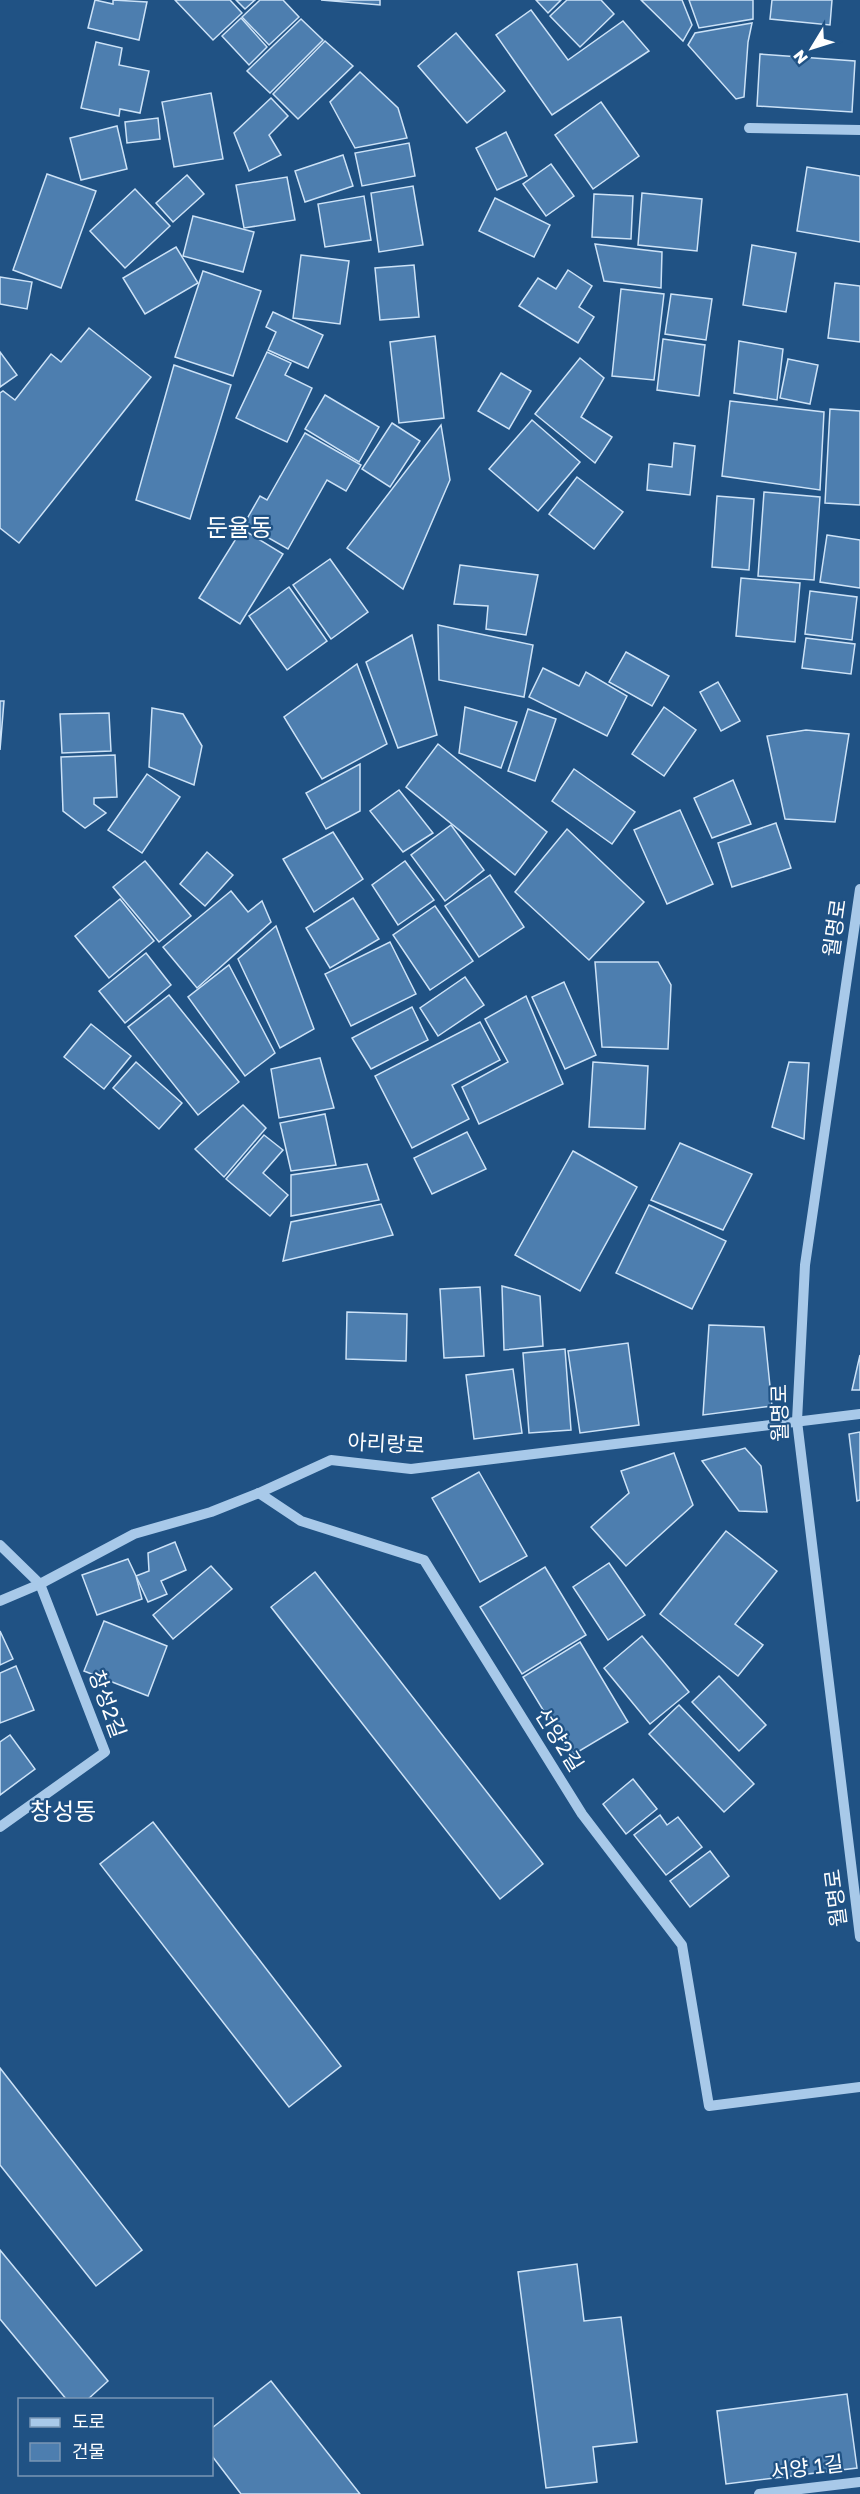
<svg xmlns="http://www.w3.org/2000/svg" width="860" height="2494" font-family="'Golos Text','Noto Sans KR',sans-serif">
	<rect width="100%" height="100%" fill="#205284"/>
	<g fill="#4d7eaf" stroke="#cce2f7" stroke-width="1.5">
		<path d="M 95,0 L 113,4 L 113,0 L 147,2 L 139,40 L 88,28 Z"/>
		<path d="M 175,0 L 230,0 L 242,13 L 213,40 Z"/>
		<path d="M 236,0 L 255,0 L 245,9 Z"/>
		<path d="M 260,0 L 283,0 L 299,17 L 269,45 L 242,17 Z"/>
		<path d="M 321,0 L 380,0 L 380,5 Z"/>
		<path d="M 536,0 L 561,0 L 548,13 Z"/>
		<path d="M 567,0 L 601,0 L 614,14 L 580,47 L 550,16 Z"/>
		<path d="M 641,0 L 682,0 L 692,25 L 683,41 Z"/>
		<path d="M 689,0 L 753,0 L 753,19 L 699,28 Z"/>
		<path d="M 772,0 L 832,0 L 830,25 L 770,19 Z"/>
		<path d="M 531,10 L 568,60 L 623,21 L 649,51 L 552,115 L 496,35 Z"/>
		<path d="M 241,18 L 267,47 L 249,65 L 222,36 Z"/>
		<path d="M 301,19 L 323,40 L 270,93 L 247,71 Z"/>
		<path d="M 752,23 L 748,42 L 744,97 L 736,99 L 688,45 L 695,33 Z"/>
		<path d="M 456,33 L 505,91 L 467,123 L 418,66 Z"/>
		<path d="M 325,41 L 353,66 L 298,119 L 273,94 Z"/>
		<path d="M 96,42 L 122,48 L 119,65 L 149,71 L 140,113 L 120,109 L 119,116 L 81,108 Z"/>
		<path d="M 760,54 L 855,61 L 852,112 L 757,106 Z"/>
		<path d="M 360,72 L 398,108 L 407,138 L 355,148 L 330,102 Z"/>
		<path d="M 211,93 L 223,159 L 174,167 L 162,102 Z"/>
		<path d="M 271,98 L 288,116 L 269,135 L 281,155 L 249,171 L 234,133 Z"/>
		<path d="M 601,102 L 639,156 L 593,189 L 555,135 Z"/>
		<path d="M 158,118 L 160,139 L 127,143 L 125,122 Z"/>
		<path d="M 117,126 L 127,169 L 81,180 L 70,138 Z"/>
		<path d="M 506,132 L 527,176 L 497,190 L 476,148 Z"/>
		<path d="M 409,143 L 415,176 L 362,186 L 355,153 Z"/>
		<path d="M 343,155 L 353,186 L 305,202 L 295,171 Z"/>
		<path d="M 551,164 L 574,196 L 546,216 L 523,184 Z"/>
		<path d="M 807,167 L 860,176 L 860,242 L 797,231 Z"/>
		<path d="M 47,174 L 96,191 L 61,288 L 13,270 Z"/>
		<path d="M 187,175 L 204,194 L 173,222 L 156,203 Z"/>
		<path d="M 287,177 L 295,220 L 244,228 L 236,185 Z"/>
		<path d="M 413,186 L 423,245 L 379,252 L 371,193 Z"/>
		<path d="M 135,189 L 170,226 L 125,268 L 90,231 Z"/>
		<path d="M 642,193 L 702,199 L 697,251 L 638,245 Z"/>
		<path d="M 594,194 L 633,196 L 631,239 L 592,237 Z"/>
		<path d="M 364,196 L 371,240 L 325,247 L 318,204 Z"/>
		<path d="M 495,198 L 550,225 L 534,257 L 479,231 Z"/>
		<path d="M 193,216 L 254,232 L 243,272 L 183,256 Z"/>
		<path d="M 595,244 L 662,252 L 661,288 L 604,281 Z"/>
		<path d="M 752,245 L 796,253 L 786,312 L 743,305 Z"/>
		<path d="M 176,247 L 198,283 L 145,314 L 123,278 Z"/>
		<path d="M 301,255 L 349,261 L 340,324 L 293,318 Z"/>
		<path d="M 414,265 L 419,317 L 380,320 L 375,268 Z"/>
		<path d="M 568,270 L 592,286 L 579,307 L 594,317 L 578,343 L 519,306 L 538,278 L 556,289 Z"/>
		<path d="M 203,271 L 261,291 L 233,376 L 175,357 Z"/>
		<path d="M 0,277 L 32,282 L 27,309 L 0,304 Z"/>
		<path d="M 835,283 L 860,286 L 860,342 L 828,338 Z"/>
		<path d="M 621,289 L 664,294 L 654,380 L 612,376 Z"/>
		<path d="M 671,294 L 712,299 L 706,340 L 665,334 Z"/>
		<path d="M 273,312 L 323,335 L 308,368 L 268,350 L 276,332 L 266,327 Z"/>
		<path d="M 89,328 L 151,377 L 19,543 L 0,528 L 0,393 L 3,391 L 15,400 L 51,354 L 61,362 Z"/>
		<path d="M 435,336 L 444,418 L 399,423 L 390,342 Z"/>
		<path d="M 663,339 L 705,345 L 699,396 L 657,390 Z"/>
		<path d="M 739,341 L 783,349 L 777,400 L 734,393 Z"/>
		<path d="M 0,352 L 17,375 L 0,387 Z"/>
		<path d="M 267,352 L 291,363 L 285,375 L 312,388 L 287,442 L 236,418 Z"/>
		<path d="M 580,358 L 604,378 L 581,417 L 612,437 L 595,463 L 535,414 Z"/>
		<path d="M 788,359 L 818,365 L 810,404 L 780,398 Z"/>
		<path d="M 174,365 L 231,385 L 190,519 L 136,500 Z"/>
		<path d="M 501,373 L 531,391 L 509,429 L 478,411 Z"/>
		<path d="M 325,395 L 379,427 L 359,462 L 305,429 Z"/>
		<path d="M 730,401 L 824,412 L 820,490 L 722,476 Z"/>
		<path d="M 830,409 L 860,411 L 860,505 L 825,503 Z"/>
		<path d="M 532,420 L 580,462 L 538,511 L 489,469 Z"/>
		<path d="M 392,423 L 420,441 L 390,487 L 362,469 Z"/>
		<path d="M 441,425 L 450,480 L 403,589 L 347,548 Z"/>
		<path d="M 305,433 L 361,465 L 346,491 L 327,480 L 288,549 L 244,524 L 260,496 L 267,500 Z"/>
		<path d="M 674,443 L 695,446 L 690,495 L 647,490 L 649,464 L 672,467 Z"/>
		<path d="M 577,477 L 623,512 L 594,549 L 549,514 Z"/>
		<path d="M 764,492 L 820,497 L 814,580 L 758,576 Z"/>
		<path d="M 717,496 L 754,499 L 749,570 L 712,567 Z"/>
		<path d="M 242,529 L 283,554 L 240,624 L 199,598 Z"/>
		<path d="M 827,535 L 860,540 L 860,588 L 820,582 Z"/>
		<path d="M 330,559 L 368,612 L 331,639 L 293,585 Z"/>
		<path d="M 460,565 L 538,575 L 526,635 L 486,629 L 488,606 L 454,604 Z"/>
		<path d="M 741,578 L 800,583 L 795,642 L 736,636 Z"/>
		<path d="M 289,587 L 327,641 L 287,670 L 249,616 Z"/>
		<path d="M 810,591 L 857,597 L 852,640 L 805,634 Z"/>
		<path d="M 438,625 L 533,645 L 524,697 L 439,680 Z"/>
		<path d="M 412,635 L 437,735 L 398,748 L 366,662 Z"/>
		<path d="M 806,638 L 855,644 L 851,674 L 802,668 Z"/>
		<path d="M 626,652 L 669,676 L 652,706 L 609,682 Z"/>
		<path d="M 357,664 L 387,744 L 322,779 L 284,717 Z"/>
		<path d="M 543,668 L 579,686 L 586,672 L 627,696 L 607,736 L 529,697 Z"/>
		<path d="M 718,682 L 740,721 L 721,731 L 700,692 Z"/>
		<path d="M 0,701 L 4,701 L 0,750 Z"/>
		<path d="M 465,707 L 517,722 L 501,768 L 459,753 Z"/>
		<path d="M 664,707 L 696,730 L 664,776 L 632,754 Z"/>
		<path d="M 152,708 L 183,714 L 202,746 L 194,785 L 149,767 Z"/>
		<path d="M 528,709 L 556,719 L 535,781 L 508,771 Z"/>
		<path d="M 109,713 L 111,751 L 62,753 L 60,714 Z"/>
		<path d="M 806,730 L 849,734 L 835,822 L 785,819 L 767,736 Z"/>
		<path d="M 438,744 L 547,832 L 515,875 L 406,787 Z"/>
		<path d="M 115,755 L 117,797 L 94,798 L 94,804 L 106,813 L 85,828 L 63,811 L 61,757 Z"/>
		<path d="M 360,764 L 360,811 L 326,829 L 306,793 Z"/>
		<path d="M 574,769 L 635,812 L 612,844 L 552,801 Z"/>
		<path d="M 147,774 L 180,797 L 142,853 L 108,830 Z"/>
		<path d="M 733,780 L 751,824 L 712,838 L 694,798 Z"/>
		<path d="M 399,790 L 433,833 L 403,852 L 370,811 Z"/>
		<path d="M 680,810 L 713,884 L 667,904 L 634,830 Z"/>
		<path d="M 776,823 L 791,868 L 732,887 L 718,843 Z"/>
		<path d="M 451,825 L 484,870 L 445,901 L 411,855 Z"/>
		<path d="M 567,829 L 644,902 L 589,960 L 515,892 Z"/>
		<path d="M 333,832 L 363,879 L 314,912 L 283,859 Z"/>
		<path d="M 207,852 L 233,875 L 205,906 L 180,884 Z"/>
		<path d="M 145,861 L 191,916 L 159,942 L 113,887 Z"/>
		<path d="M 405,861 L 434,900 L 398,925 L 372,885 Z"/>
		<path d="M 490,875 L 524,927 L 479,957 L 445,906 Z"/>
		<path d="M 231,891 L 248,912 L 262,901 L 271,922 L 197,988 L 163,947 Z"/>
		<path d="M 353,898 L 379,939 L 330,968 L 306,928 Z"/>
		<path d="M 120,899 L 154,941 L 109,978 L 75,936 Z"/>
		<path d="M 435,906 L 473,961 L 430,990 L 393,935 Z"/>
		<path d="M 276,926 L 314,1029 L 280,1048 L 238,959 Z"/>
		<path d="M 390,942 L 416,994 L 351,1026 L 325,974 Z"/>
		<path d="M 146,953 L 171,985 L 125,1023 L 99,991 Z"/>
		<path d="M 595,962 L 658,962 L 671,985 L 668,1049 L 602,1047 Z"/>
		<path d="M 229,965 L 275,1053 L 245,1076 L 188,997 Z"/>
		<path d="M 465,977 L 484,1005 L 438,1036 L 420,1008 Z"/>
		<path d="M 564,982 L 596,1055 L 565,1069 L 532,997 Z"/>
		<path d="M 169,995 L 239,1082 L 198,1115 L 128,1027 Z"/>
		<path d="M 526,996 L 563,1084 L 479,1124 L 462,1087 L 508,1062 L 485,1019 Z"/>
		<path d="M 412,1007 L 428,1040 L 371,1069 L 352,1038 Z"/>
		<path d="M 480,1022 L 500,1060 L 452,1085 L 469,1119 L 412,1148 L 375,1076 Z"/>
		<path d="M 91,1024 L 131,1056 L 104,1089 L 64,1057 Z"/>
		<path d="M 320,1058 L 334,1108 L 279,1118 L 271,1069 Z"/>
		<path d="M 136,1062 L 182,1103 L 159,1129 L 113,1088 Z"/>
		<path d="M 593,1062 L 648,1066 L 645,1129 L 589,1127 Z"/>
		<path d="M 789,1062 L 809,1063 L 804,1139 L 772,1127 Z"/>
		<path d="M 243,1105 L 266,1128 L 224,1177 L 195,1149 Z"/>
		<path d="M 325,1114 L 336,1165 L 291,1171 L 280,1123 Z"/>
		<path d="M 467,1132 L 486,1169 L 432,1194 L 414,1158 Z"/>
		<path d="M 264,1135 L 283,1150 L 263,1173 L 288,1195 L 270,1216 L 226,1179 Z"/>
		<path d="M 680,1143 L 752,1174 L 723,1230 L 651,1200 Z"/>
		<path d="M 573,1151 L 637,1187 L 580,1291 L 515,1255 Z"/>
		<path d="M 367,1164 L 379,1200 L 291,1216 L 291,1175 Z"/>
		<path d="M 381,1204 L 393,1235 L 283,1261 L 291,1222 Z"/>
		<path d="M 649,1205 L 726,1241 L 692,1309 L 616,1273 Z"/>
		<path d="M 502,1286 L 540,1296 L 543,1346 L 504,1350 Z"/>
		<path d="M 480,1287 L 484,1356 L 444,1358 L 440,1289 Z"/>
		<path d="M 347,1312 L 407,1314 L 406,1361 L 346,1359 Z"/>
		<path d="M 709,1325 L 764,1327 L 772,1406 L 703,1415 Z"/>
		<path d="M 628,1343 L 639,1425 L 580,1433 L 568,1351 Z"/>
		<path d="M 565,1349 L 571,1430 L 529,1433 L 523,1353 Z"/>
		<path d="M 860,1355 L 860,1390 L 852,1390 Z"/>
		<path d="M 513,1369 L 522,1433 L 474,1439 L 466,1375 Z"/>
		<path d="M 860,1432 L 860,1500 L 857,1501 L 849,1434 Z"/>
		<path d="M 745,1448 L 761,1466 L 767,1512 L 739,1511 L 702,1461 Z"/>
		<path d="M 674,1453 L 693,1505 L 626,1566 L 591,1527 L 629,1493 L 621,1471 Z"/>
		<path d="M 479,1472 L 527,1556 L 480,1582 L 432,1498 Z"/>
		<path d="M 726,1531 L 777,1571 L 735,1624 L 763,1645 L 738,1676 L 660,1614 Z"/>
		<path d="M 175,1542 L 186,1570 L 161,1581 L 167,1594 L 148,1602 L 136,1576 L 149,1571 L 148,1553 Z"/>
		<path d="M 128,1559 L 136,1576 L 142,1599 L 97,1615 L 82,1575 Z"/>
		<path d="M 609,1563 L 645,1615 L 608,1640 L 573,1587 Z"/>
		<path d="M 211,1566 L 232,1589 L 173,1639 L 153,1615 Z"/>
		<path d="M 545,1567 L 586,1635 L 522,1674 L 480,1607 Z"/>
		<path d="M 315,1572 L 543,1864 L 500,1899 L 271,1607 Z"/>
		<path d="M 104,1621 L 167,1646 L 148,1696 L 84,1671 Z"/>
		<path d="M 0,1631 L 13,1659 L 0,1665 Z"/>
		<path d="M 642,1636 L 689,1692 L 650,1724 L 604,1668 Z"/>
		<path d="M 580,1642 L 628,1722 L 571,1756 L 523,1677 Z"/>
		<path d="M 16,1666 L 34,1710 L 0,1723 L 0,1673 Z"/>
		<path d="M 719,1676 L 766,1725 L 739,1751 L 692,1702 Z"/>
		<path d="M 679,1705 L 754,1784 L 724,1812 L 649,1734 Z"/>
		<path d="M 10,1735 L 35,1769 L 0,1795 L 0,1742 Z"/>
		<path d="M 633,1779 L 657,1809 L 626,1834 L 603,1804 Z"/>
		<path d="M 660,1815 L 667,1825 L 678,1817 L 702,1847 L 666,1875 L 634,1835 Z"/>
		<path d="M 153,1822 L 341,2066 L 289,2107 L 100,1864 Z"/>
		<path d="M 710,1851 L 729,1876 L 690,1907 L 670,1881 Z"/>
		<path d="M 0,2068 L 142,2250 L 96,2286 L 0,2165 Z"/>
		<path d="M 0,2250 L 108,2381 L 87,2400 L 67,2400 L 0,2319 Z"/>
		<path d="M 577,2264 L 584,2321 L 621,2317 L 637,2442 L 593,2447 L 597,2482 L 546,2488 L 518,2272 Z"/>
		<path d="M 271,2381 L 360,2494 L 241,2494 L 212,2456 L 212,2428 Z"/>
		<path d="M 847,2394 L 857,2468 L 726,2484 L 717,2411 Z"/>
	</g>
	<g fill="none" stroke-linecap="round" stroke-linejoin="round">
		<g stroke="#a8c9e9" stroke-width="10">
			<path d="M 749,128 L 860,130"/>
			<path d="M 860,889 L 805,1265 L 797,1421 L 860,1937"/>
			<path d="M 259,1493 L 301,1521 L 424,1560 L 582,1814 L 682,1945 L 709,2106 L 860,2087"/>
			<path d="M 0,1545 L 40,1584 L 105,1752 L 0,1827"/>
			<path d="M 0,1601 L 40,1584 L 134,1534 L 211,1512 L 259,1493 L 331,1460 L 411,1469 L 860,1414"/>
			<path d="M 759,2494 L 860,2482"/>
		</g>
	</g>
	<g text-anchor="middle" stroke-width="4.5" stroke-linejoin="round" paint-order="stroke">
		<g font-size="21" fill="#fff" stroke="#205284">
			<text transform="translate(835 928) rotate(-82)" y="7">월명로</text>
			<text transform="translate(780 1413) rotate(-91)" y="7">월명로</text>
			<text transform="translate(386 1444) rotate(3)" y="7">아리랑로</text>
			<text transform="translate(107 1704) rotate(70)" y="7">창성2길</text>
			<text transform="translate(559 1740) rotate(58)" y="7">선양2길</text>
			<text transform="translate(836 1898) rotate(-97)" y="7">월명로</text>
			<text transform="translate(807 2468) rotate(-7)" y="7">서양 1길</text>
		</g>
		<g font-size="24" fill="#fff" stroke="#205284">
			<text x="239" y="536">둔율동</text>
			<text x="63" y="1820">창성동</text>
		</g>
	</g>
	<rect x="18" y="2398" width="195" height="78" fill="#205284" stroke="#7997b5" stroke-width="1.5"/>
	<rect x="30" y="2418" width="30" height="9" fill="#a8c9e9" stroke="#7997b5" stroke-width="1.5"/>
	<text x="72" y="2428" font-size="18" fill="#ffffff">도로</text>
	<rect x="30" y="2443" width="30" height="18" fill="#4d7eaf" stroke="#7997b5" stroke-width="1.5"/>
	<text x="72" y="2458" font-size="18" fill="#ffffff">건물</text>
	<g transform="translate(812 48) rotate(232)" stroke="#205284" stroke-width="4.5" paint-order="stroke">
	<path d="M0-4.5L10 22L0 15L-10 22Z" fill="#ffffff"/>
	<text y="-9" font-size="16" font-weight="bold" text-anchor="middle" fill="#ffffff">N</text>
	</g>
</svg>
